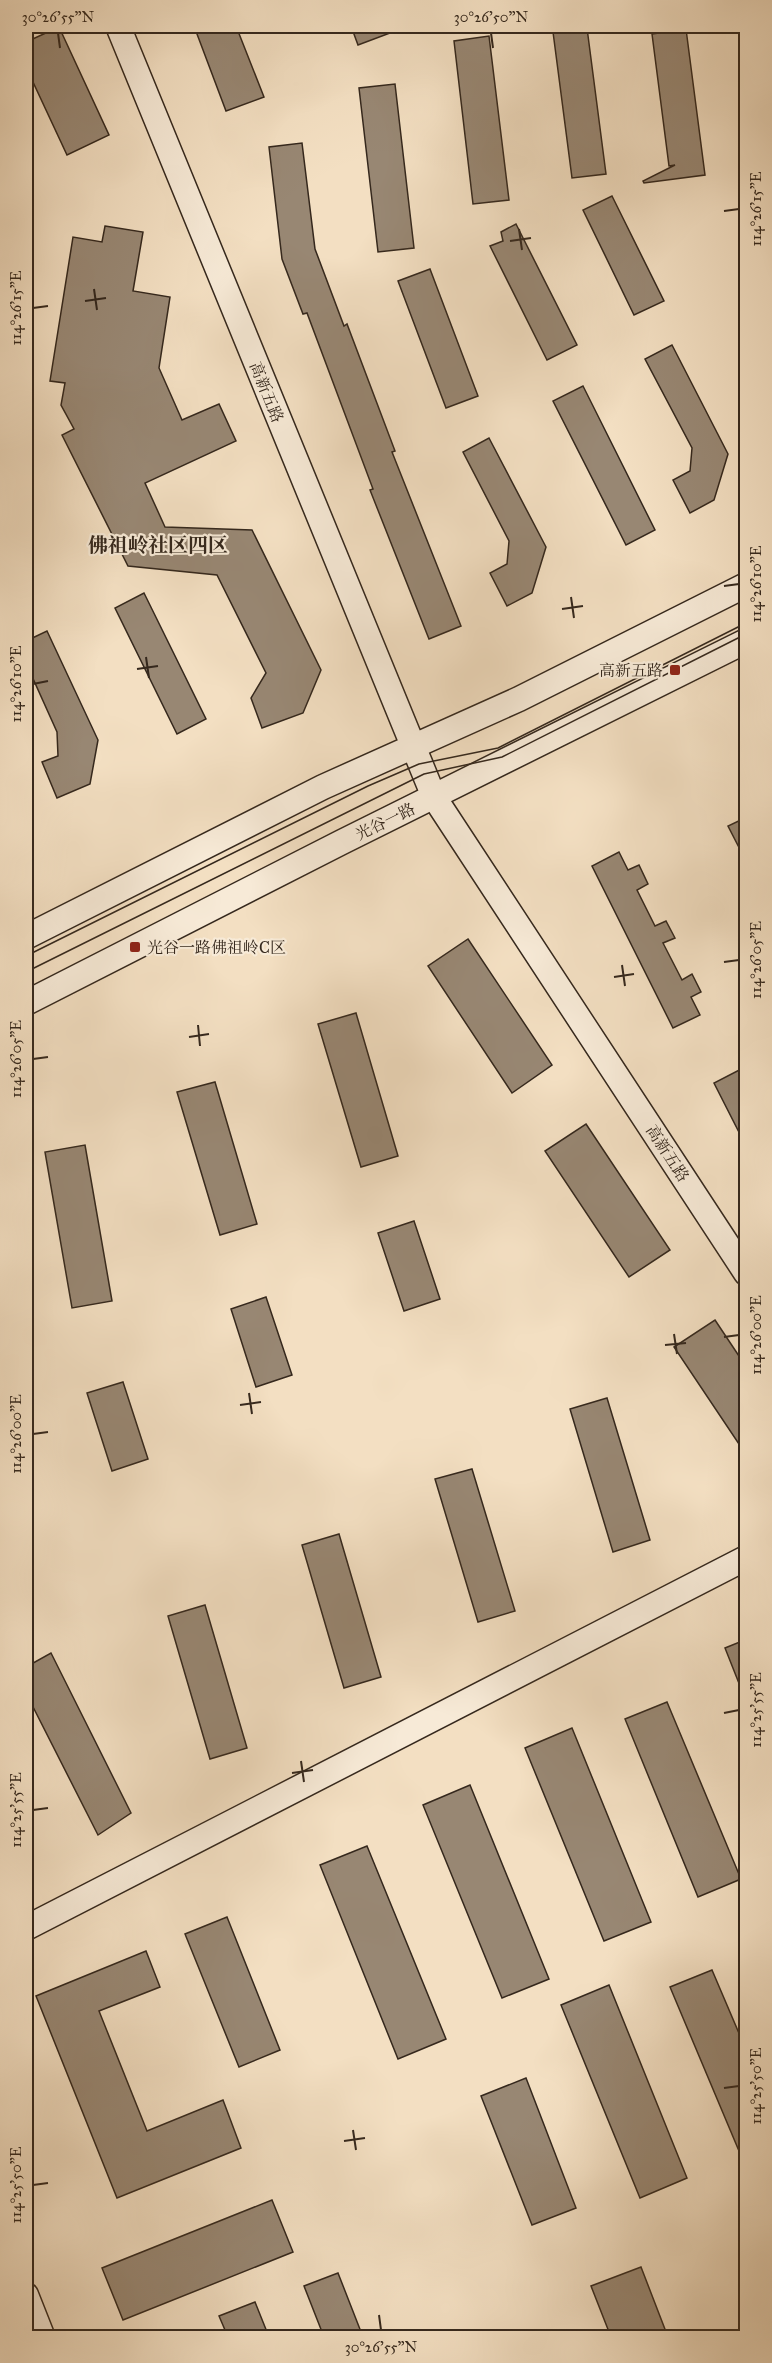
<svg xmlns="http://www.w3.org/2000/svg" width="772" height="2363" font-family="'IM FELL Great Primer','Noto Serif SC',serif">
	<rect width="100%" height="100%" fill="#f3dfc2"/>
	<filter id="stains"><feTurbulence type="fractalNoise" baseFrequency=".00333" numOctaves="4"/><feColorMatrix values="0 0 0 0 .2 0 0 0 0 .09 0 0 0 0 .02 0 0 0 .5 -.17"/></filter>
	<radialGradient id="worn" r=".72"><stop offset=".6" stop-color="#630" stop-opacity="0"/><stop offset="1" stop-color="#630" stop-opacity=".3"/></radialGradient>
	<g fill="#988773" stroke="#35281d" stroke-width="1.5">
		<path d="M 194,26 L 236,26 L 264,97 L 226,111 Z"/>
		<path d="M 351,26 L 406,26 L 406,27 L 358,45 Z"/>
		<path d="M 59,27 L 109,135 L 67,155 L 26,67 L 26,42 Z"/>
		<path d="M 587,28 L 606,174 L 572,178 L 553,32 Z"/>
		<path d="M 686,29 L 705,175 L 644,183 L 643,181 L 675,165 L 669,166 L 652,34 Z"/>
		<path d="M 489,36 L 509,200 L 473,204 L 454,41 Z"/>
		<path d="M 395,84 L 414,248 L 378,252 L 359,88 Z"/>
		<path d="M 302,143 L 315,249 L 344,326 L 347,324 L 395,451 L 392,452 L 461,626 L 429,639 L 370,490 L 373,489 L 307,313 L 303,314 L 282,259 L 269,147 Z"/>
		<path d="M 612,196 L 664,301 L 634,315 L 583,210 Z"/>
		<path d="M 516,224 L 577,345 L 547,360 L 490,246 L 503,241 L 501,232 Z"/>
		<path d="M 105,226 L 143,232 L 133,291 L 170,297 L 159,368 L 182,420 L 219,404 L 236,441 L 145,483 L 165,527 L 252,530 L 321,670 L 303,713 L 262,728 L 251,698 L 266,673 L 217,575 L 128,566 L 62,435 L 74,429 L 61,405 L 65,383 L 50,381 L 73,237 L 102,242 Z"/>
		<path d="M 430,269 L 478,396 L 446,408 L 398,281 Z"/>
		<path d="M 672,345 L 728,454 L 714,500 L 690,513 L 673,480 L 690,471 L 692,448 L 645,359 Z"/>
		<path d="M 583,386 L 655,530 L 626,545 L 553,401 Z"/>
		<path d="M 489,438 L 546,547 L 532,593 L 507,606 L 490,573 L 507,564 L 509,541 L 463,452 Z"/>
		<path d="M 144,593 L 206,719 L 177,734 L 115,608 Z"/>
		<path d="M 47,631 L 98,740 L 90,784 L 57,798 L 42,762 L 58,756 L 57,732 L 26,663 L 26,641 Z"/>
		<path d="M 747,817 L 747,863 L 728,826 Z"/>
		<path d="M 619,852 L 628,870 L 639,865 L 648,884 L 637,890 L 655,926 L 666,921 L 675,938 L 663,943 L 682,980 L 692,974 L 701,992 L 691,997 L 700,1015 L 673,1028 L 592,866 Z"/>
		<path d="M 468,939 L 552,1065 L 512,1093 L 428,966 Z"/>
		<path d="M 356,1013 L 398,1156 L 361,1167 L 318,1024 Z"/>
		<path d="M 747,1066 L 747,1148 L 714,1083 Z"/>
		<path d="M 215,1082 L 257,1224 L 220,1235 L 177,1092 Z"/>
		<path d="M 586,1124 L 670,1250 L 629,1277 L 545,1151 Z"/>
		<path d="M 85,1145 L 112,1301 L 72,1308 L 45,1152 Z"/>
		<path d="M 414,1221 L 440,1299 L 404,1311 L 378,1233 Z"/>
		<path d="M 266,1297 L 292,1375 L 256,1387 L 231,1309 Z"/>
		<path d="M 715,1320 L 747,1368 L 747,1456 L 674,1347 Z"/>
		<path d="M 123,1382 L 148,1459 L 112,1471 L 87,1393 Z"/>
		<path d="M 607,1398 L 650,1540 L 613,1552 L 570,1409 Z"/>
		<path d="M 472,1469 L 515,1611 L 478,1622 L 435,1479 Z"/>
		<path d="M 339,1534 L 381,1677 L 344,1688 L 302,1545 Z"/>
		<path d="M 205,1605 L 247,1748 L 210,1759 L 168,1616 Z"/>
		<path d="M 747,1639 L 747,1701 L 746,1701 L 725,1648 Z"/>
		<path d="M 51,1653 L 131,1813 L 98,1835 L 30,1701 L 26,1703 L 26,1667 Z"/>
		<path d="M 667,1702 L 741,1879 L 698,1897 L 625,1719 Z"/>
		<path d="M 572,1728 L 651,1922 L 604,1941 L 525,1748 Z"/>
		<path d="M 470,1785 L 549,1979 L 502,1998 L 423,1805 Z"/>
		<path d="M 367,1846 L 446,2039 L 398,2059 L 320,1865 Z"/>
		<path d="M 227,1917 L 280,2050 L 239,2067 L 185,1934 Z"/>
		<path d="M 146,1951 L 160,1987 L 99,2011 L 147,2131 L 223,2100 L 241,2148 L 117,2198 L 36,1996 Z"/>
		<path d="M 712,1970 L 747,2052 L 747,2170 L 670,1987 Z"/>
		<path d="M 609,1985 L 687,2178 L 640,2198 L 561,2005 Z"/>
		<path d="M 526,2078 L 576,2208 L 532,2225 L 481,2096 Z"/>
		<path d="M 272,2200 L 293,2252 L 123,2320 L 102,2268 Z"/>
		<path d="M 641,2267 L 668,2337 L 611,2337 L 591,2286 Z"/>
		<path d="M 338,2273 L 363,2337 L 324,2337 L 304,2286 Z"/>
		<path d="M 255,2302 L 269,2337 L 228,2337 L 219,2316 Z"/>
	</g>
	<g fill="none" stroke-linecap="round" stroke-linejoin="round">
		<g stroke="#35281d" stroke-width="27">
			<g id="secondary">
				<path d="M 118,26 L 434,797 L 746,1273"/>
				<path d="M 26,937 L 323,787 L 519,699 L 746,585"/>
				<path d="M 26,1003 L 342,842 L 746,641"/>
				<path d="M 26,1928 L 746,1558"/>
				<path d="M 26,2295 L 43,2338"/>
			</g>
		</g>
		<use href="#secondary" stroke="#f7ead7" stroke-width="24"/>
		<g stroke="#35281d" stroke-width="1.5">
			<path d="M 26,956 L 368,786 L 419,764 L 498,748 L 746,623"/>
			<path d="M 26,972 L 424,774 L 502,757 L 746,634"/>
		</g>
	</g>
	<path fill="none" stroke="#35281d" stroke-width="2" d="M 58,33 L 60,48M 491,33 L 493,48M 724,211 L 739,209M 519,229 L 522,250M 510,241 L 531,238M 94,289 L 97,310M 85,301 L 106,298M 33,308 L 48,306M 724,586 L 739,584M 571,597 L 574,618M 562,609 L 583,606M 146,657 L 149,678M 137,669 L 158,666M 33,684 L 48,681M 724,962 L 739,960M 622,965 L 625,986M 614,977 L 634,974M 198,1025 L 200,1046M 189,1037 L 209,1034M 33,1059 L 48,1057M 674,1334 L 677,1354M 724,1337 L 739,1335M 665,1345 L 686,1343M 249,1393 L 252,1414M 240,1405 L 261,1402M 33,1434 L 48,1432M 724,1713 L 739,1710M 301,1761 L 304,1782M 292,1773 L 313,1770M 33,1810 L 48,1808M 724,2088 L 739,2086M 353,2130 L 356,2150M 344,2141 L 365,2138M 33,2185 L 48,2183M 379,2315 L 381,2330"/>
	<g fill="#8f2418" stroke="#f7ead7" stroke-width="2">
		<rect x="669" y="664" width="12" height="12" rx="3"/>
		<rect x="129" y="941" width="12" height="12" rx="3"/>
	</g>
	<g text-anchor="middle" stroke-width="4.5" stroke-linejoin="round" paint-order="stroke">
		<g font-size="16" fill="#35281d" stroke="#f7ead7">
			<text transform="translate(267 392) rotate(68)" y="6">高新五路</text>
			<text transform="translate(385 821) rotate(-26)" y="6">光谷一路</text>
			<text transform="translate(668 1153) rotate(57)" y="6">高新五路</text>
		</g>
		<g font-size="16" fill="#35281d" stroke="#f7ead7" text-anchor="end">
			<text x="663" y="676">高新五路</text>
			<text x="147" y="953" text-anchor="start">光谷一路佛祖岭C区</text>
		</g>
		<g font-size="20" font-weight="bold" fill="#35281d" stroke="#f7ead7">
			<text x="158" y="552">佛祖岭社区四区</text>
		</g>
	</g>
	<rect width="772" height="2363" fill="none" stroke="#f3dfc2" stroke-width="66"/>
	<rect x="33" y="33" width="706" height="2297" fill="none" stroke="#35281d" stroke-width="2"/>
	<g font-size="15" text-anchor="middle" fill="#35281d">
		<text x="58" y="22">30°26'55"N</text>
		<text x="491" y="22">30°26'50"N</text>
		<text transform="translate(756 209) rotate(-90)" y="5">114°26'15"E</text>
		<text transform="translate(16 308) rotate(-90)" y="5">114°26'15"E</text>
		<text transform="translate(756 584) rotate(-90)" y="5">114°26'10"E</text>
		<text transform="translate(16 684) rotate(-90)" y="5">114°26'10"E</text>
		<text transform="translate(756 960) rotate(-90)" y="5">114°26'05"E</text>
		<text transform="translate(16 1059) rotate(-90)" y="5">114°26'05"E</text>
		<text transform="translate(756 1335) rotate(-90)" y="5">114°26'00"E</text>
		<text transform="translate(16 1434) rotate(-90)" y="5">114°26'00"E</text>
		<text transform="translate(756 1710) rotate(-90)" y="5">114°25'55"E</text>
		<text transform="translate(16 1810) rotate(-90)" y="5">114°25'55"E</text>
		<text transform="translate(756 2086) rotate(-90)" y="5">114°25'50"E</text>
		<text transform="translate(16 2185) rotate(-90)" y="5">114°25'50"E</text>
		<text x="381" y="2352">30°26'55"N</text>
	</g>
	<rect width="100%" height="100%" filter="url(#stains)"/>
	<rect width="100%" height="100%" fill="url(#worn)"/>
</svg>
